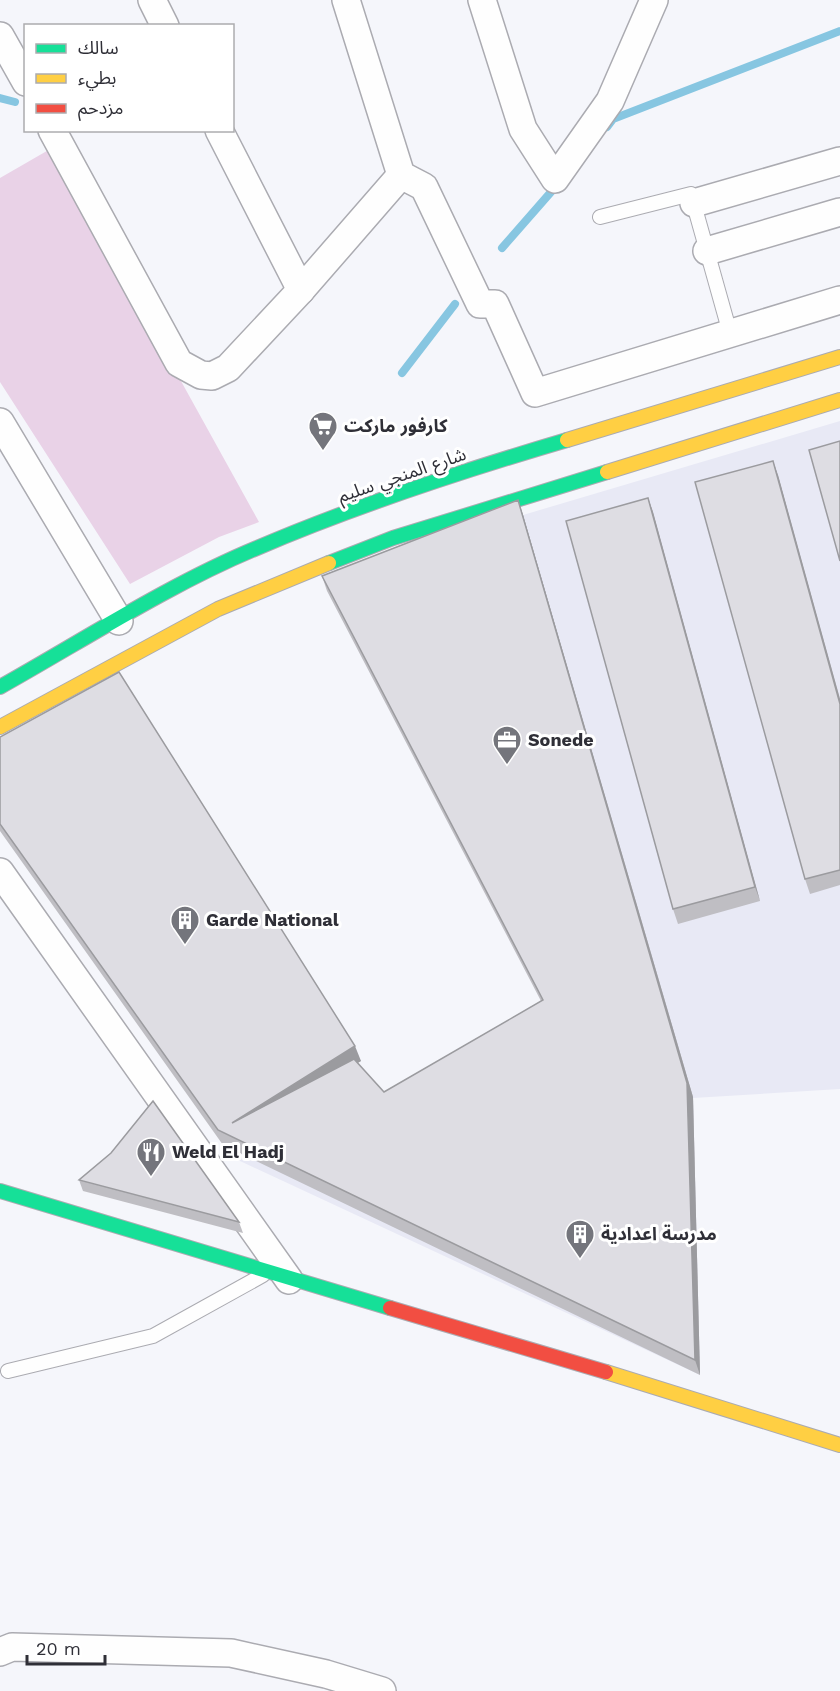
<svg xmlns="http://www.w3.org/2000/svg" width="840" height="1691" font-family="'Work Sans','Noto Sans Arabic',sans-serif">
	<rect width="100%" height="100%" fill="#f5f6fb"/>
	<path fill="#e8e9f5" d="M 840,421 L 840,1089 L 693,1098 L 700,1375 L 225,1154 L 359,1073 L 389,1106 L 548,1015 L 523,515 Z"/>
	<path fill="#e9d2e7" d="M 52,148 L 259,522 L 219,537 L 130,584 L 0,382 L 0,178 Z"/>
	<g fill="none" stroke-linecap="round" stroke-linejoin="round">
		<g stroke="#87c6e1" stroke-width="8">
			<path d="M 0,98 L 15,102"/>
			<path d="M 607,127 L 613,119 L 840,31"/>
			<path d="M 502,248 L 558,184"/>
			<path d="M 402,373 L 455,304"/>
		</g>
		<g stroke="#ababb1" stroke-width="16">
			<g id="lane">
				<path d="M 600,217 L 691,194 L 730,333"/>
				<path d="M 8,1371 L 153,1336 L 263,1275"/>
			</g>
		</g>
		<g stroke="#ababb1" stroke-width="30">
			<g id="street">
				<path d="M 152,0 L 165,26"/>
				<path d="M 346,0 L 401,175 L 424,187 L 480,304 L 495,304 L 535,393 L 840,300"/>
				<path d="M 482,0 L 523,129 L 555,179 L 610,101 L 654,0"/>
				<path d="M 0,36 L 26,82"/>
				<path d="M 52,130 L 179,363 L 201,375 L 212,376 L 228,368 L 301,290 L 401,175"/>
				<path d="M 219,130 L 301,290"/>
				<path d="M 694,203 L 840,161"/>
				<path d="M 707,251 L 840,212"/>
				<path d="M 0,422 L 119,621"/>
				<path d="M 0,872 L 289,1280"/>
				<path d="M 0,1652 L 12,1647 L 231,1653 L 326,1674 L 382,1691"/>
			</g>
		</g>
		<g stroke="#ababb1" stroke-width="16">
			<g id="fast">
				<path d="M 329,563 L 393,538 L 607,472"/>
				<path d="M 0,687 C 82,641 170,584 257,548 C 357,505 462,471 567,440"/>
				<path d="M 0,1191 L 390,1308"/>
			</g>
		</g>
		<g stroke="#ababb1" stroke-width="16">
			<g id="slow">
				<path d="M 567,440 L 840,357"/>
				<path d="M 607,472 L 840,400"/>
				<path d="M 0,727 L 218,609 L 329,563"/>
				<path d="M 606,1372 L 840,1445"/>
			</g>
		</g>
		<g stroke="#ababb1" stroke-width="16">
			<path id="jam" d="M 390,1308 L 606,1372"/>
		</g>
		<use href="#lane" stroke="#fefefe" stroke-width="14"/>
		<use href="#street" stroke="#fefefe" stroke-width="27"/>
		<use href="#fast" stroke="#16e098" stroke-width="14"/>
		<use href="#slow" stroke="#ffcf43" stroke-width="14"/>
		<use href="#jam" stroke="#f24e42" stroke-width="14"/>
	</g>
	<g fill="#bfbec3">
		<path d="M 778,475 L 840,699 L 840,885 L 810,894 L 805,879 Z"/>
		<path d="M 648,498 L 653,512 L 760,901 L 678,924 L 673,909 Z"/>
		<path d="M 518,500 L 523,515 L 693,1097 L 700,1375 L 223,1145 L 0,831 L 0,737 L 361,1061 L 357,1063 L 384,1092 L 541,1001 L 327,591 L 322,576 Z"/>
		<path d="M 79,1180 L 239,1222 L 243,1233 L 83,1191 Z"/>
	</g>
	<g fill="#9b9b9f">
		<path d="M 773,461 L 778,475 L 840,699 L 840,704 Z"/>
		<path d="M 648,498 L 653,512 L 760,901 L 755,887 Z"/>
		<path d="M 518,500 L 523,515 L 693,1097 L 700,1375 L 695,1360 Z"/>
		<path d="M 355,1046 L 361,1061 L 238,1137 L 232,1123 Z"/>
	</g>
	<g fill="#dedde3" stroke="#9b9b9f" stroke-width="1.5">
		<path d="M 840,441 L 840,561 L 809,450 Z"/>
		<path d="M 773,461 L 840,704 L 840,870 L 805,879 L 695,482 Z"/>
		<path d="M 648,498 L 755,887 L 673,909 L 566,521 Z"/>
		<path d="M 518,500 L 687,1083 L 695,1360 L 218,1130 L 0,824 L 0,737 L 119,672 L 355,1046 L 232,1123 L 354,1059 L 384,1092 L 543,1000 L 322,576 Z"/>
		<path d="M 153,1101 L 239,1222 L 79,1180 L 111,1153 Z"/>
	</g>
	<defs>
		<g id="supermarket-pin" transform="scale(1.5)"><path d="M0 17L-7.5 6A9.5 9.5 0 1 1 7.5 6Z" fill="#74757c" stroke="#fff"/><path d="M-6-5.5h2.5l.6 2H6L4.5 2H-2.5L-4.4-4H-6ZM-1.5 3.2a1.3 1.3 0 1 0 .1 0ZM3 3.2a1.3 1.3 0 1 0 .1 0Z" fill="#fff"/></g>
		<g id="office-pin" transform="scale(1.5)"><path d="M0 17L-7.5 6A9.5 9.5 0 1 1 7.5 6Z" fill="#74757c" stroke="#fff"/><path d="M-6-3h4V-5.5h4V-3h4V5H-6ZM-1-4.5V-3h2v-1.5ZM-6 0V1H6V0Z" fill="#fff"/></g>
		<g id="building-pin" transform="scale(1.5)"><path d="M0 17L-7.5 6A9.5 9.5 0 1 1 7.5 6Z" fill="#74757c" stroke="#fff"/><path d="M-4-6H4V6H1V3H-1V6H-4ZM-2.5-4.3h1.7v1.8h-1.7ZM.8-4.3h1.7v1.8H.8ZM-2.5-1h1.7V.8h-1.7ZM.8-1h1.7V.8H.8Z" fill="#fff"/></g>
		<g id="restaurant-pin" transform="scale(1.5)"><path d="M0 17L-7.5 6A9.5 9.5 0 1 1 7.5 6Z" fill="#74757c" stroke="#fff"/><path d="M-5-6h1v4h1v-4h1v4h1v-4h1v5L-1.5 .5V6h-2V.5L-5-1ZM5-6V6H3V1.5H1.5Q1.5-4 5-6Z" fill="#fff"/></g>
	</defs>
	<g fill-rule="evenodd">
		<use href="#supermarket-pin" x="323" y="426"/>
		<use href="#office-pin" x="507" y="740"/>
		<use href="#building-pin" x="185" y="920"/>
		<use href="#restaurant-pin" x="151" y="1152"/>
		<use href="#building-pin" x="580" y="1234"/>
	</g>
	<g text-anchor="middle" stroke-width="6" stroke-linejoin="round" paint-order="stroke">
		<g font-size="18" font-weight="bold" fill="#2f2f37" stroke="#fff" text-anchor="start">
			<text x="344" y="432">كارفور ماركت</text>
			<text x="528" y="746">Sonede</text>
			<text x="206" y="926">Garde National</text>
			<text x="172" y="1158">Weld El Hadj</text>
			<text x="601" y="1240">مدرسة اعدادية</text>
		</g>
		<g font-size="18" fill="#2f2f37" stroke="#fff">
			<text transform="translate(402 475) rotate(-19)" y="6">شارع المنجي سليم</text>
		</g>
	</g>
	<rect x="24" y="24" width="210" height="108" fill="#ffffff" stroke="#acacaf" stroke-width="1.5"/>
	<rect x="36" y="44" width="30" height="9" fill="#16e098" stroke="#acacaf" stroke-width="1.5"/>
	<text x="78" y="54" font-size="18" fill="#2f2f37">سالك</text>
	<rect x="36" y="74" width="30" height="9" fill="#ffcf43" stroke="#acacaf" stroke-width="1.5"/>
	<text x="78" y="84" font-size="18" fill="#2f2f37">بطيء</text>
	<rect x="36" y="104" width="30" height="9" fill="#f24e42" stroke="#acacaf" stroke-width="1.5"/>
	<text x="78" y="114" font-size="18" fill="#2f2f37">مزدحم</text>
	<path d="M27 1655v9h78v-9" fill="none" stroke="#2f2f37" stroke-width="3"/>
	<text x="36" y="1655" font-size="18" fill="#2f2f37" stroke="#ffffff" stroke-width="4.5" paint-order="stroke">20 m</text>
</svg>
